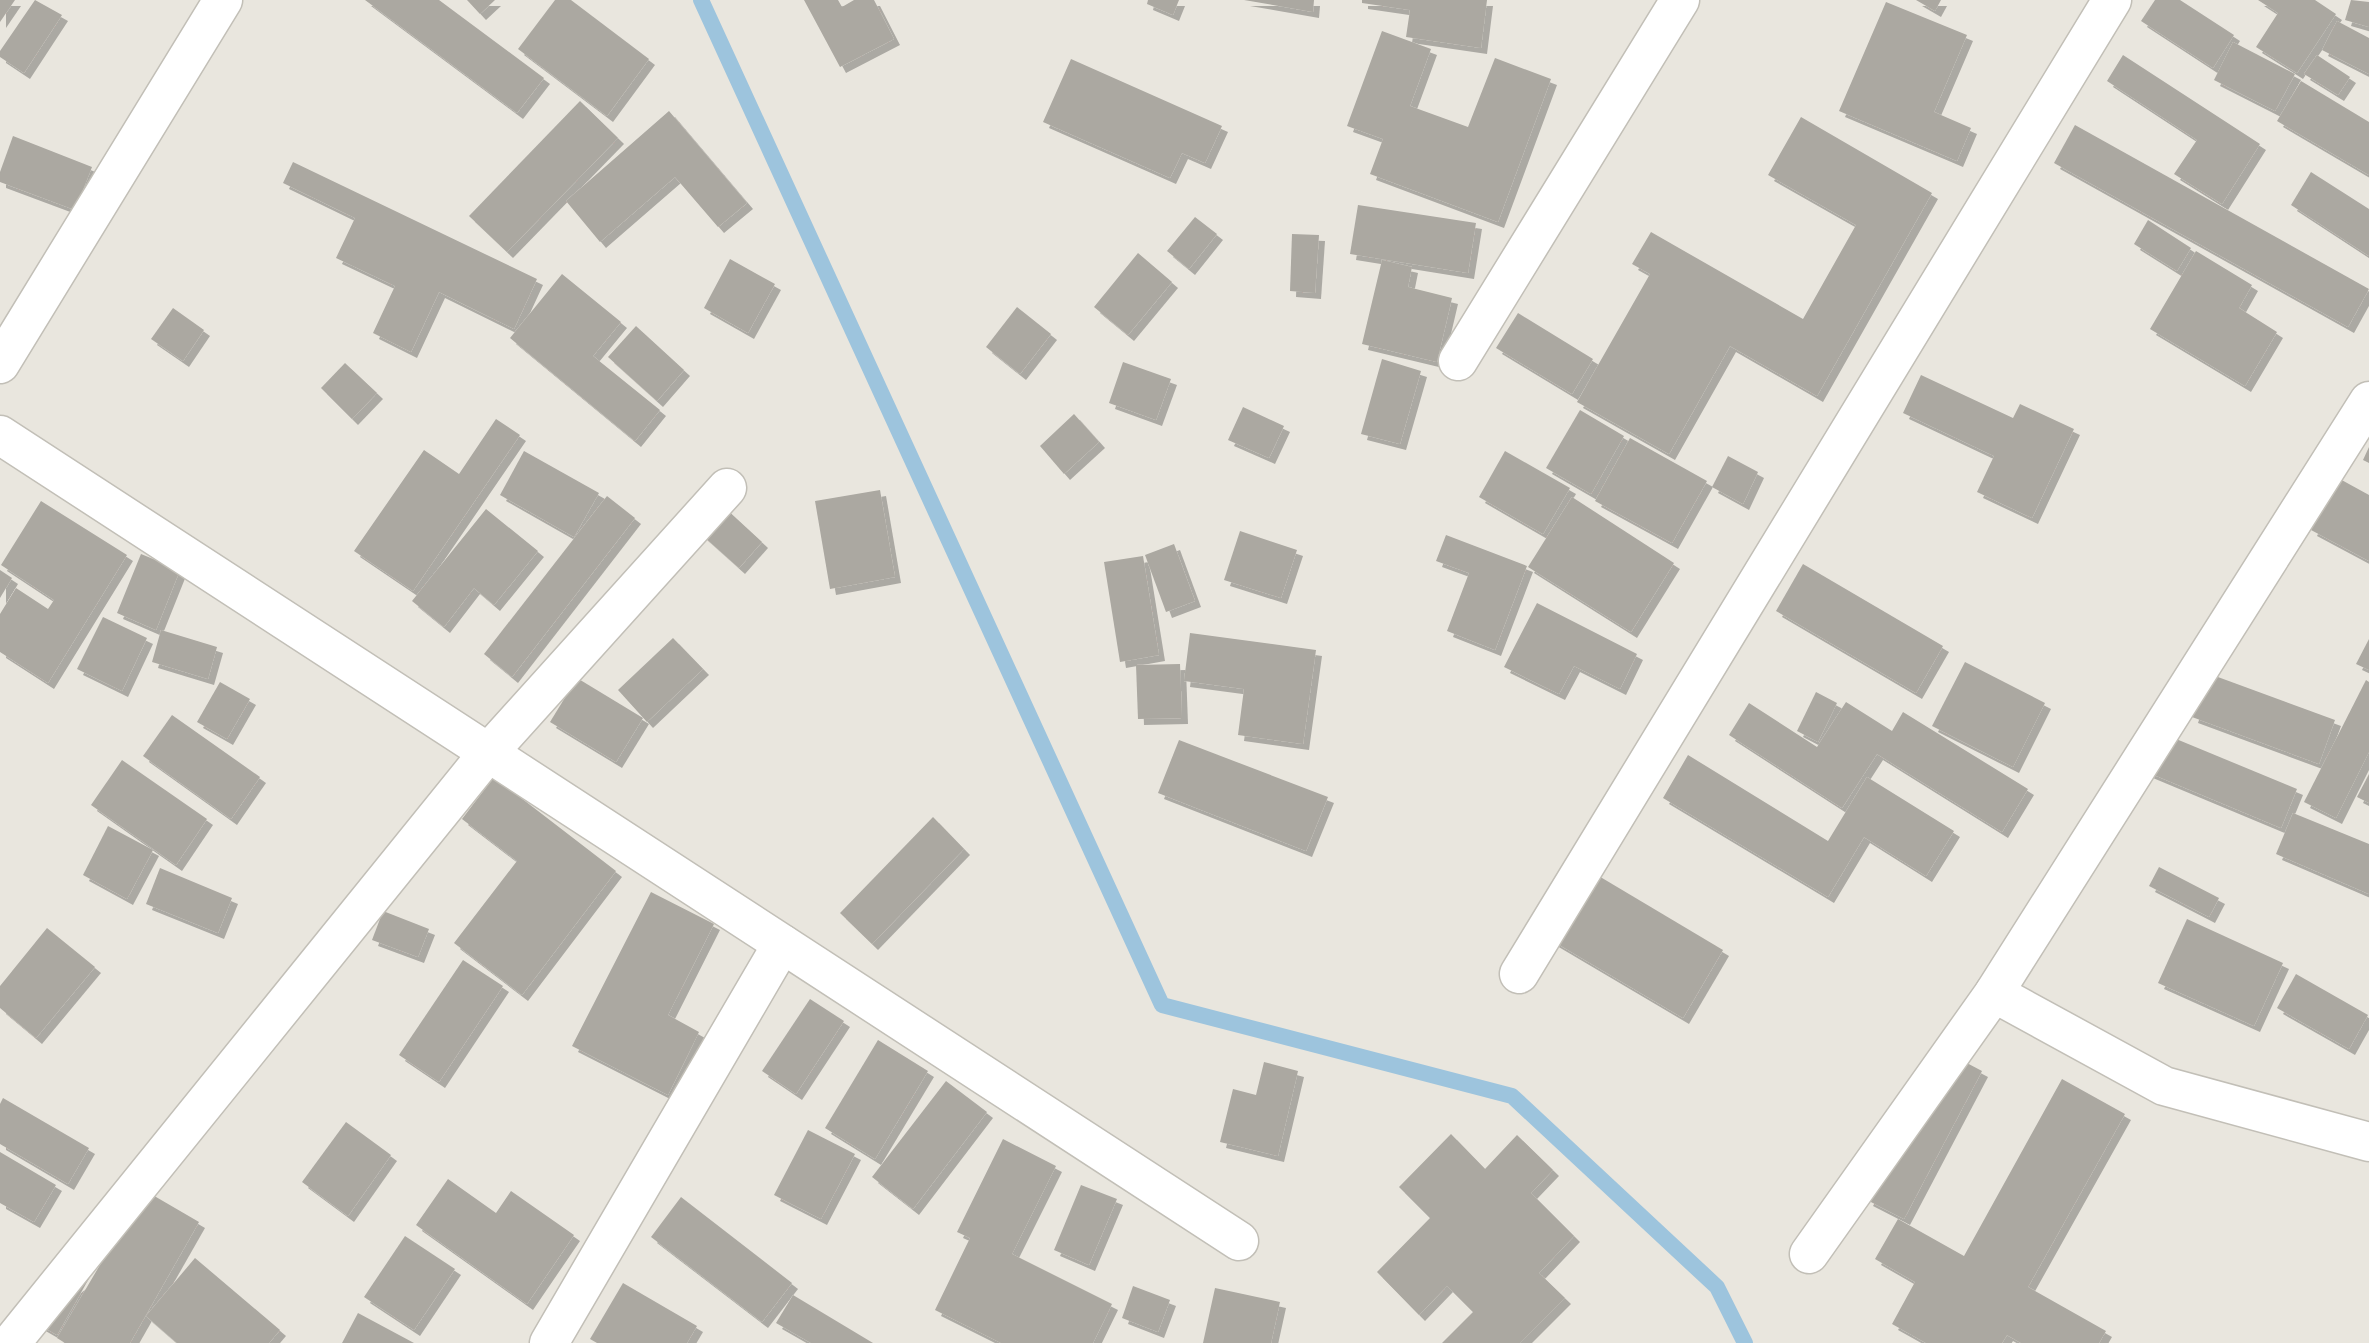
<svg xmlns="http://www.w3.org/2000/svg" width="2369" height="1343" font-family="Arial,sans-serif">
	<defs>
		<filter id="shadow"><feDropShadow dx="6" dy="6" stdDeviation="0" flood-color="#0004"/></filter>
	</defs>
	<rect width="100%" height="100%" fill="#e9e6de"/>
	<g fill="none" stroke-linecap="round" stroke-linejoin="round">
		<path stroke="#9dc4dd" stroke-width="16" d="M 701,0 L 1162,1005 L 1512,1096 L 1717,1287 L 1745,1343"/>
	</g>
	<g fill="#aba8a1" filter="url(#shadow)">
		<path d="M 0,0 L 15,0 L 0,22 Z"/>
		<path d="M 35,0 L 62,15 L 24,73 L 0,57 L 0,51 Z"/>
		<path d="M 365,0 L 439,0 L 544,78 L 517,113 Z"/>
		<path d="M 467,0 L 495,0 L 480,14 Z"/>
		<path d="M 555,0 L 571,0 L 649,59 L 607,116 L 518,49 Z"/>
		<path d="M 804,0 L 838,0 L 842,7 L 854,0 L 874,0 L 894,39 L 840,67 Z"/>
		<path d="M 1148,0 L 1179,0 L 1173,15 L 1147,4 Z"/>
		<path d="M 1244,0 L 1314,0 L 1313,12 Z"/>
		<path d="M 1362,0 L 1487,0 L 1481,48 L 1406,37 L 1410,10 L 1362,3 Z"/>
		<path d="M 1916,0 L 1941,0 L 1935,11 Z"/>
		<path d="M 2155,0 L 2180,0 L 2234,35 L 2213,68 L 2141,21 Z"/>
		<path d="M 2258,0 L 2315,0 L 2336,14 L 2297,73 L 2256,47 L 2278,13 Z"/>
		<path d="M 2351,0 L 2369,2 L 2369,27 L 2345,20 Z"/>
		<path d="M 1886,2 L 1967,35 L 1934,112 L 1971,128 L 1957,161 L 1839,111 Z"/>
		<path d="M 2337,21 L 2369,38 L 2369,74 L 2322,50 Z"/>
		<path d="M 1382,31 L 1431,49 L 1410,106 L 1468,127 L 1495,58 L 1551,79 L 1498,222 L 1370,174 L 1383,139 L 1347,126 Z"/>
		<path d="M 2233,42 L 2295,74 L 2275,111 L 2214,80 Z"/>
		<path d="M 2123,55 L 2260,144 L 2222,204 L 2174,174 L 2197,140 L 2107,81 Z"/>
		<path d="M 2317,55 L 2350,77 L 2338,95 L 2304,74 Z"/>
		<path d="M 1071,59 L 1222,126 L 1205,163 L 1182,153 L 1170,178 L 1043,122 Z"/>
		<path d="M 2301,81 L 2369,122 L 2369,175 L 2277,121 Z"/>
		<path d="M 580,101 L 618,138 L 507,252 L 469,216 Z"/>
		<path d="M 669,111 L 747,203 L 718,227 L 675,177 L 600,242 L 566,201 Z"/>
		<path d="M 1801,117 L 1932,193 L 1817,396 L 1730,346 L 1669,454 L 1577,402 L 1650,274 L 1632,264 L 1651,232 L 1803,319 L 1856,225 L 1768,175 Z"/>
		<path d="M 2075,125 L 2369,289 L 2348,327 L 2054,163 Z"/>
		<path d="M 13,136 L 92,167 L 75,210 L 0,182 L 0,172 Z"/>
		<path d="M 293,162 L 537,279 L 514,329 L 439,292 L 411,352 L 373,333 L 395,286 L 336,258 L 355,218 L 283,183 Z"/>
		<path d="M 2311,172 L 2369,209 L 2369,256 L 2291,205 Z"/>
		<path d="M 1358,205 L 1476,223 L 1468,273 L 1350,254 Z"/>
		<path d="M 1195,217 L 1217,234 L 1189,269 L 1167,251 Z"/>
		<path d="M 2148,220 L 2191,248 L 2177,271 L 2134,244 Z"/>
		<path d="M 1292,234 L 1319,235 L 1315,293 L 1290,291 Z"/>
		<path d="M 2196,251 L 2252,285 L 2239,308 L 2277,332 L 2245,386 L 2150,329 Z"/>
		<path d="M 1138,253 L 1172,282 L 1128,335 L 1094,307 Z"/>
		<path d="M 730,259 L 775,284 L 748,333 L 704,308 Z"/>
		<path d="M 1382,260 L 1412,267 L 1408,287 L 1452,298 L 1437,362 L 1362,344 Z"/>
		<path d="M 562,274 L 621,322 L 593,356 L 660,410 L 635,441 L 510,338 Z"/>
		<path d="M 1017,307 L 1051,334 L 1020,374 L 986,347 Z"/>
		<path d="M 173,308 L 204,330 L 183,361 L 151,339 Z"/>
		<path d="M 1518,313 L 1593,359 L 1572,394 L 1496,348 Z"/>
		<path d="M 636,326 L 684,370 L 657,401 L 608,357 Z"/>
		<path d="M 1382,359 L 1421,371 L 1400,444 L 1361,434 Z"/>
		<path d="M 1123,362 L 1171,379 L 1156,420 L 1109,403 Z"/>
		<path d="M 345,363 L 377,393 L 352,419 L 321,388 Z"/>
		<path d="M 1921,375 L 2013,418 L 2020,404 L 2074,429 L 2032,518 L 1977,492 L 1994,456 L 1903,413 Z"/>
		<path d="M 1243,407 L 1284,426 L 1269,458 L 1228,440 Z"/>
		<path d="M 1580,410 L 1624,436 L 1591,494 L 1546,468 Z"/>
		<path d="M 1074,414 L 1099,442 L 1064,474 L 1040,446 Z"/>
		<path d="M 496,419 L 520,435 L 413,591 L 354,551 L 424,450 L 459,474 Z"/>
		<path d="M 1630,438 L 1707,481 L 1672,543 L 1595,501 Z"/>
		<path d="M 2369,447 L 2369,463 L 2363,460 Z"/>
		<path d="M 524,451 L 599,493 L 574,537 L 500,495 Z"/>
		<path d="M 1505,451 L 1570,488 L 1543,534 L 1479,497 Z"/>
		<path d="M 1728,456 L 1758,472 L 1743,504 L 1712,487 Z"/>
		<path d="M 2338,478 L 2369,495 L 2369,561 L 2311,530 Z"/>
		<path d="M 880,490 L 895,577 L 830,589 L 815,501 Z"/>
		<path d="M 607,496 L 635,518 L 512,677 L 484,654 Z"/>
		<path d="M 1572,497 L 1674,563 L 1631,632 L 1528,567 Z"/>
		<path d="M 41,501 L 127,555 L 48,683 L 0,652 L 0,614 L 16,588 L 48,609 L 54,600 L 1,565 Z"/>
		<path d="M 724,507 L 762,542 L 739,568 L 701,534 Z"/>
		<path d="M 486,509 L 538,551 L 494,605 L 474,588 L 444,627 L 412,601 Z"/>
		<path d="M 1240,531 L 1297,550 L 1281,598 L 1224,580 Z"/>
		<path d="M 1446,535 L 1527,566 L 1495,650 L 1447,631 L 1469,573 L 1436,561 Z"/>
		<path d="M 1174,544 L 1195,601 L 1166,612 L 1145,555 Z"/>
		<path d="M 141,554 L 180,570 L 156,630 L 117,613 Z"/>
		<path d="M 1143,556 L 1159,655 L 1120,662 L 1104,562 Z"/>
		<path d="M 1803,564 L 1943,646 L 1916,693 L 1776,611 Z"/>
		<path d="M 0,570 L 12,578 L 0,598 Z"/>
		<path d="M 1537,603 L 1637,654 L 1620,689 L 1574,666 L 1559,694 L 1504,667 Z"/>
		<path d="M 103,617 L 147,638 L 122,691 L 77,669 Z"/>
		<path d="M 161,630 L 217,647 L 208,679 L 152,662 Z"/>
		<path d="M 1190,633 L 1316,650 L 1303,744 L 1238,735 L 1244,689 L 1184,681 Z"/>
		<path d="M 673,638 L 703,669 L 647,722 L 618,690 Z"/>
		<path d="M 2369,639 L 2369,670 L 2356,664 Z"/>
		<path d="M 1965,662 L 2045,703 L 2013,767 L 1932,726 Z"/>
		<path d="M 1180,664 L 1182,718 L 1138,719 L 1136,665 Z"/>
		<path d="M 2207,673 L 2335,720 L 2319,764 L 2192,717 Z"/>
		<path d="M 577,678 L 643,718 L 616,762 L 550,722 Z"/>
		<path d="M 2366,680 L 2369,682 L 2369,752 L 2336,818 L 2304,802 Z"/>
		<path d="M 220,682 L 250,699 L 227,739 L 197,722 Z"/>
		<path d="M 1816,692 L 1837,703 L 1818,742 L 1797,731 Z"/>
		<path d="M 1846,702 L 1892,731 L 1903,712 L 2028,789 L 2002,832 L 1877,754 L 1842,808 L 1729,735 L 1749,703 L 1817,747 Z"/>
		<path d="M 172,715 L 260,777 L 231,819 L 143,756 Z"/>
		<path d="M 2152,729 L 2297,789 L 2281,828 L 2135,767 Z"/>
		<path d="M 1179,740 L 1328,797 L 1306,851 L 1158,793 Z"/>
		<path d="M 1688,755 L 1828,841 L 1867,777 L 1954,831 L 1926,876 L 1864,837 L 1828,897 L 1663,798 Z"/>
		<path d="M 122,760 L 207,819 L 176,865 L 91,805 Z"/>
		<path d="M 2369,774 L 2369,803 L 2357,797 Z"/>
		<path d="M 494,777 L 616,871 L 522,995 L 454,943 L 517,861 L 462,819 Z"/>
		<path d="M 2293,813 L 2369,844 L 2369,894 L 2276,854 Z"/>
		<path d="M 933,817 L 964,849 L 872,944 L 840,913 Z"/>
		<path d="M 108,826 L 153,850 L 127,899 L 83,875 Z"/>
		<path d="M 2159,867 L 2219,898 L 2209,917 L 2149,886 Z"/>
		<path d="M 160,868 L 232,898 L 218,933 L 146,904 Z"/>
		<path d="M 1592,872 L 1723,950 L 1683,1018 L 1551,940 Z"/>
		<path d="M 651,892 L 714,924 L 668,1015 L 699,1032 L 668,1095 L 572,1046 Z"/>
		<path d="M 383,911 L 429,929 L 418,957 L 372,940 Z"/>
		<path d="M 2187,919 L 2283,963 L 2254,1026 L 2158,983 Z"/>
		<path d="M 47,928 L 95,967 L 36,1038 L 0,1008 L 0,986 Z"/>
		<path d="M 463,960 L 503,986 L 439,1082 L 399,1055 Z"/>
		<path d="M 2296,974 L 2368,1015 L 2349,1049 L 2277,1008 Z"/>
		<path d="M 810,999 L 844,1021 L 796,1094 L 762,1071 Z"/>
		<path d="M 878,1040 L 928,1071 L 875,1159 L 825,1128 Z"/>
		<path d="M 1946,1052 L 1982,1071 L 1904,1219 L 1867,1200 Z"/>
		<path d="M 1264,1062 L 1298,1071 L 1278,1156 L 1220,1142 L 1233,1089 L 1256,1095 Z"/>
		<path d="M 2062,1079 L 2125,1114 L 2028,1287 L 2106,1331 L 2099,1343 L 2021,1343 L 2007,1335 L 2002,1343 L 1926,1343 L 1892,1324 L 1915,1282 L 1875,1259 L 1898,1219 L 1964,1256 Z"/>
		<path d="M 946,1081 L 987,1112 L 913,1209 L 872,1177 Z"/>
		<path d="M 3,1098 L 89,1148 L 68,1184 L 0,1144 L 0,1104 Z"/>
		<path d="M 346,1122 L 391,1155 L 348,1216 L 302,1182 Z"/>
		<path d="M 808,1130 L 855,1154 L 821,1219 L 774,1195 Z"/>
		<path d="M 1451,1134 L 1485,1169 L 1517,1135 L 1553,1170 L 1531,1193 L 1574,1236 L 1539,1273 L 1565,1298 L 1520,1343 L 1442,1343 L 1473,1312 L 1447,1286 L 1419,1315 L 1377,1272 L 1430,1218 L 1399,1187 Z"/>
		<path d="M 1003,1139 L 1056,1166 L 1012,1254 L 1112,1304 L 1093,1343 L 1001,1343 L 935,1310 L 970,1238 L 957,1232 Z"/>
		<path d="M 0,1152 L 56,1185 L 34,1222 L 0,1203 Z"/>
		<path d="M 448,1179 L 496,1213 L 511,1191 L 574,1235 L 527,1304 L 416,1225 Z"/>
		<path d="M 1081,1185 L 1117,1199 L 1089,1265 L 1054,1250 Z"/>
		<path d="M 144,1190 L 199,1222 L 130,1343 L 65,1343 L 57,1338 Z"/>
		<path d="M 681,1197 L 792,1283 L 762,1322 L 651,1237 Z"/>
		<path d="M 405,1236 L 455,1269 L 414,1330 L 364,1297 Z"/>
		<path d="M 195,1258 L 280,1330 L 269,1343 L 177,1343 L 146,1316 Z"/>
		<path d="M 91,1275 L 57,1335 L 31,1320 Z"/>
		<path d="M 623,1283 L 697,1326 L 687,1343 L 597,1343 L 590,1339 Z"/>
		<path d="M 1133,1286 L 1170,1300 L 1158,1332 L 1122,1318 Z"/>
		<path d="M 1215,1288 L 1280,1302 L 1271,1343 L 1203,1343 Z"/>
		<path d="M 793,1295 L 873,1343 L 811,1343 L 776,1323 Z"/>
		<path d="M 358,1313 L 414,1343 L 342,1343 Z"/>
	</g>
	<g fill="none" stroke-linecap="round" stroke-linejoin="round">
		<g stroke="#c2bfb7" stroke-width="41">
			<g id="minor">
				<path d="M 1458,361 L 1680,0"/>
				<path d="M 0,364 L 223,0"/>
				<path d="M 0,435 L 1239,1241"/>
				<path d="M 1519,974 L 2112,0"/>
				<path d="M 1994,993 L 2164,1086 L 2369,1142"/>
				<path d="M 1809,1254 L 1994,993 L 2369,401"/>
				<path d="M 11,1343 L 488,753 L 727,488"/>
				<path d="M 549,1343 L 782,944"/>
			</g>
		</g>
		<use href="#minor" stroke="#fff" stroke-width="38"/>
	</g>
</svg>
